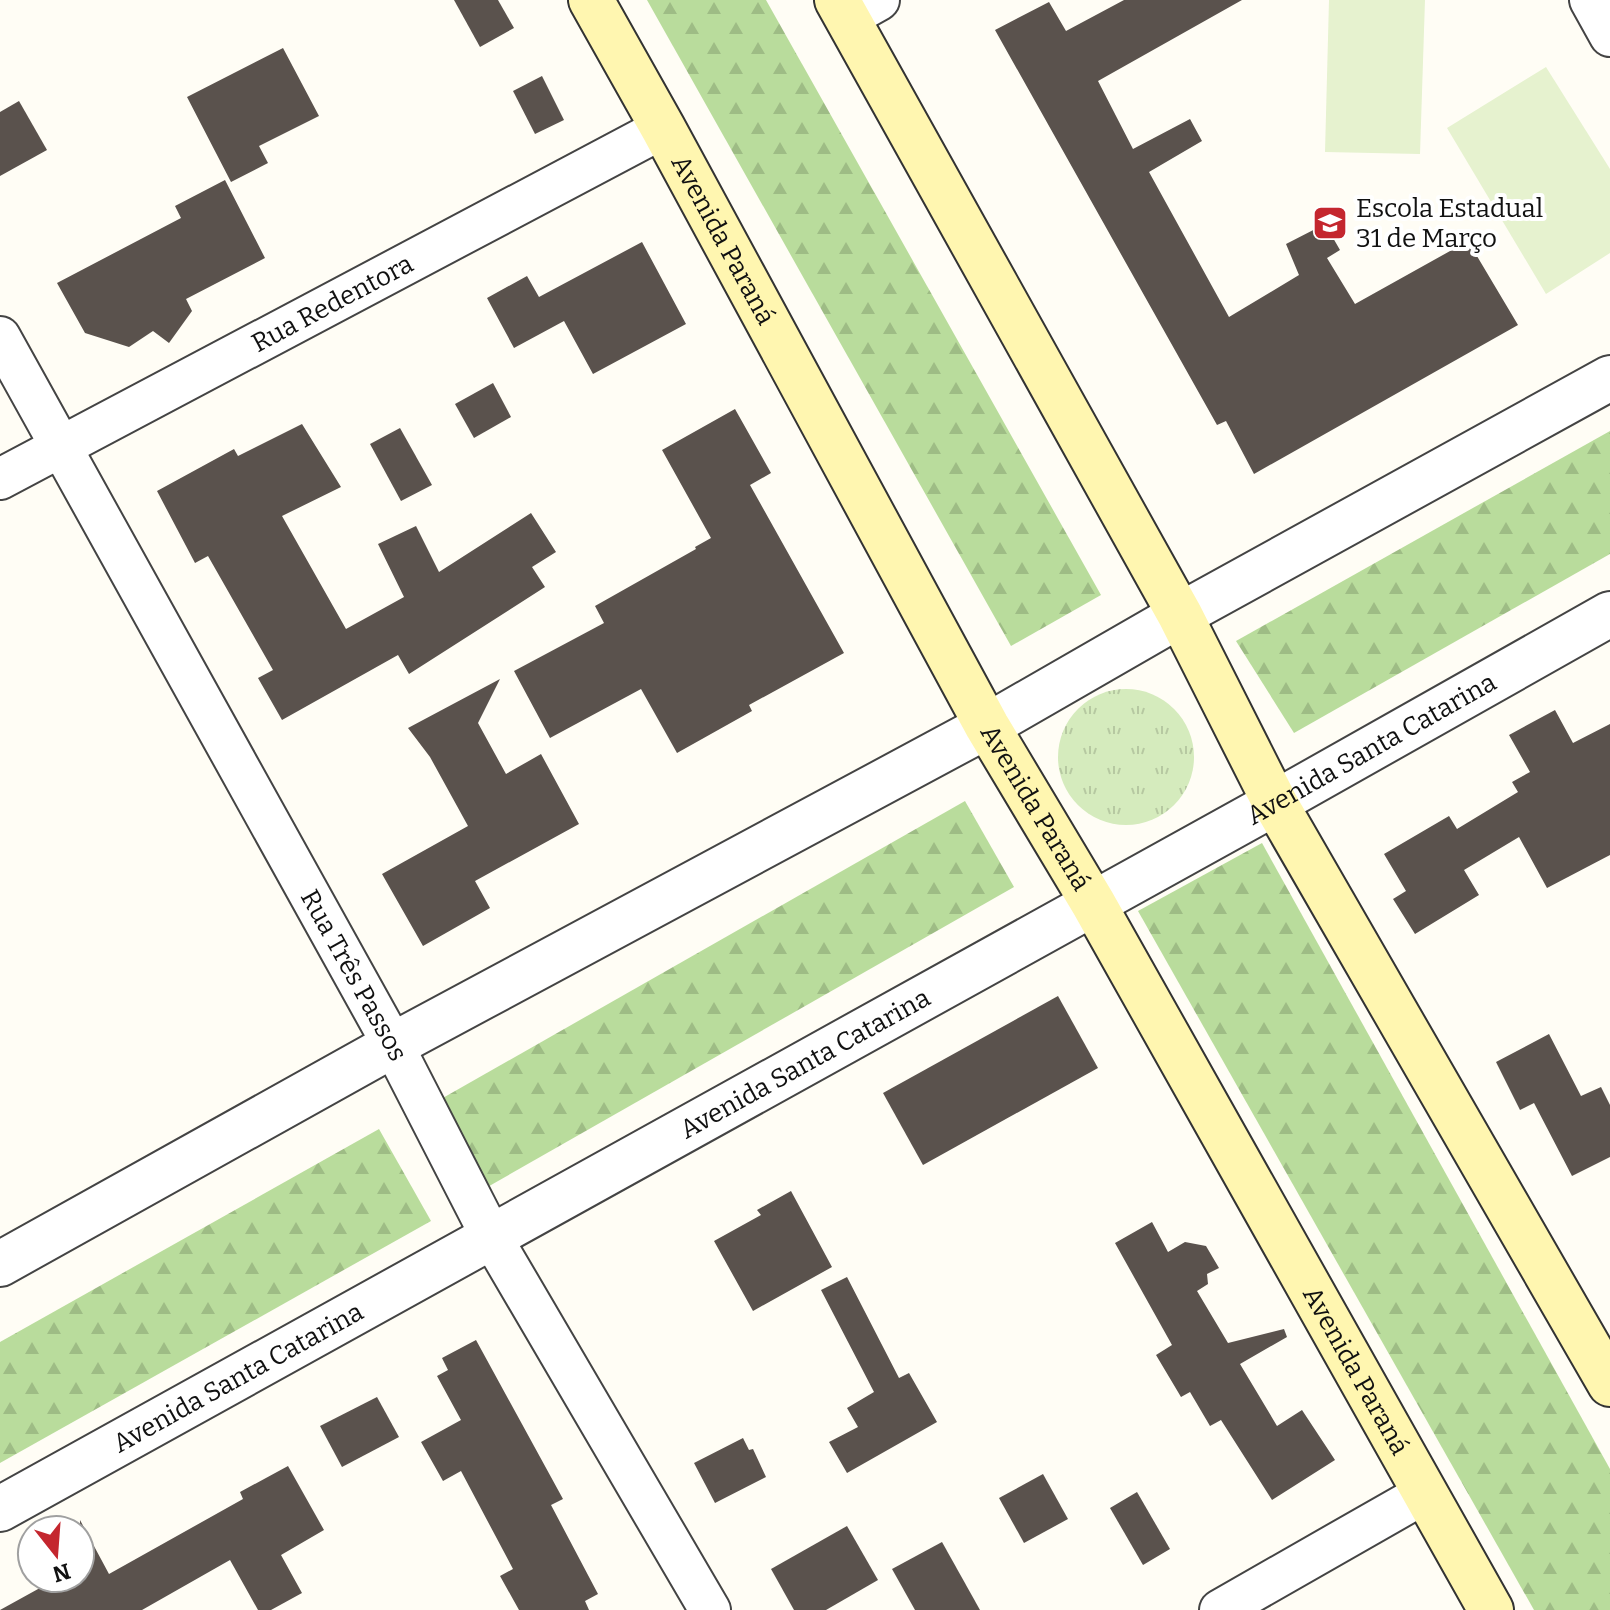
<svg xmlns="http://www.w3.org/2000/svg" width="1610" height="1610" font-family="Bitter,serif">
	<defs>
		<pattern id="grass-tufts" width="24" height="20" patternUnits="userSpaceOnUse" patternTransform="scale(2)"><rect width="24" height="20" fill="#d5ebbd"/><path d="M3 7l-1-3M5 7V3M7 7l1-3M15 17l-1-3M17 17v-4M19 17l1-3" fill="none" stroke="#b6c8a1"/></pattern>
		<pattern id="forest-firs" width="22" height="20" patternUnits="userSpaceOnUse" patternTransform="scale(2)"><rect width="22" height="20" fill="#b9dc9c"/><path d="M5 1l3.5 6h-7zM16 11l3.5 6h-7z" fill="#9ebc85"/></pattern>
	</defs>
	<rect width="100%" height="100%" fill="#fffdf5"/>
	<circle fill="url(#grass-tufts)" cx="1126" cy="757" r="68"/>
	<g fill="url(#forest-firs)">
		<path d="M 647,0 L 766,0 L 1101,595 L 1011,646 Z"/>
		<path d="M 1610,431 L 1610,554 L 1294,733 L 1236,641 Z"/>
		<path d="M 965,801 L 1014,887 L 484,1189 L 434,1103 Z"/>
		<path d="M 1262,843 L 1610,1469 L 1610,1610 L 1534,1610 L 1138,911 Z"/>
		<path d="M 379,1129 L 431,1221 L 0,1463 L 0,1342 Z"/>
	</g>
	<g fill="#e6f2cf">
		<path d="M 1329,0 L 1425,0 L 1420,154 L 1325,152 Z"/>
		<path d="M 1546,67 L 1610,169 L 1610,253 L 1546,294 L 1447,128 Z"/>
	</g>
	<g fill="#5a524d">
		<path d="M 454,0 L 498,0 L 514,28 L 480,47 Z"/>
		<path d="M 1124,0 L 1242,0 L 1098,81 L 1133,149 L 1190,119 L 1202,141 L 1149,172 L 1229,317 L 1299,275 L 1286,244 L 1325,224 L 1340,250 L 1327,258 L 1355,304 L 1468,241 L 1518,325 L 1254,474 L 1226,421 L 1217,425 L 995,30 L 1049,2 L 1066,31 Z"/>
		<path d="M 283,48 L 319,116 L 259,146 L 268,163 L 231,182 L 187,97 Z"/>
		<path d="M 542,76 L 564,120 L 535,134 L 513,91 Z"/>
		<path d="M 19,101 L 47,150 L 0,176 L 0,112 Z"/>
		<path d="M 225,180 L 265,258 L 186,299 L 192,311 L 169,343 L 153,331 L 129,347 L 85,333 L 57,283 L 181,218 L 175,206 Z"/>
		<path d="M 642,242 L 686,324 L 593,374 L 564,321 L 514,348 L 487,298 L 527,276 L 539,297 Z"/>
		<path d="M 493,383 L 511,417 L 474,438 L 455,404 Z"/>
		<path d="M 735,409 L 771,473 L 750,485 L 844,653 L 749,705 L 752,711 L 677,753 L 641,689 L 550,738 L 514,671 L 604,623 L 595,606 L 696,549 L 695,547 L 711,538 L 662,450 Z"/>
		<path d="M 302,424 L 341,487 L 282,516 L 346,629 L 404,597 L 378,544 L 416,526 L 439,572 L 531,513 L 556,552 L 532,567 L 545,587 L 409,674 L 398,655 L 282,720 L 258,678 L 273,670 L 208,556 L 195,563 L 157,491 L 234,449 L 238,456 Z"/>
		<path d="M 400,428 L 432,485 L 401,501 L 370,444 Z"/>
		<path d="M 500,679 L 478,723 L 506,774 L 541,754 L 579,824 L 475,881 L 490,908 L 423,946 L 382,874 L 468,826 L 430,757 L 408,728 Z"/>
		<path d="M 1555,710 L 1573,743 L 1610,724 L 1610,855 L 1547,888 L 1519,837 L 1464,870 L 1479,895 L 1415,934 L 1393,899 L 1406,891 L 1384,854 L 1449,816 L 1457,829 L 1518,792 L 1512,782 L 1530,772 L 1509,735 Z"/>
		<path d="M 1058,996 L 1098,1068 L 923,1165 L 883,1093 Z"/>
		<path d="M 1549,1034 L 1581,1096 L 1601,1087 L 1610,1105 L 1610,1157 L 1572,1176 L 1534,1103 L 1520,1110 L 1496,1062 Z"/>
		<path d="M 791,1191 L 832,1267 L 753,1311 L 714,1241 L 761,1215 L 757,1210 Z"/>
		<path d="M 1152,1222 L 1168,1252 L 1185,1242 L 1206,1246 L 1219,1268 L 1207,1274 L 1208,1284 L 1197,1291 L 1228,1343 L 1284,1329 L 1287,1337 L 1240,1364 L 1277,1426 L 1302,1410 L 1335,1460 L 1272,1500 L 1221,1420 L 1210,1426 L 1190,1392 L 1181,1397 L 1156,1355 L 1172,1345 L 1115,1243 Z"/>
		<path d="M 847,1277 L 899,1378 L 909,1373 L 937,1422 L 847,1473 L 829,1442 L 858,1427 L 847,1408 L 874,1392 L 821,1290 Z"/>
		<path d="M 476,1340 L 563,1499 L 551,1505 L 598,1594 L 585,1601 L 589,1610 L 519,1610 L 500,1576 L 513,1569 L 461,1471 L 443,1481 L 421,1442 L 461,1420 L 437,1376 L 448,1370 L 442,1358 Z"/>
		<path d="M 377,1397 L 399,1437 L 342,1467 L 320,1426 Z"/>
		<path d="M 743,1438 L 749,1450 L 753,1449 L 766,1477 L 715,1503 L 694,1463 Z"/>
		<path d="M 288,1466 L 324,1530 L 281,1555 L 302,1593 L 271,1610 L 258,1610 L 230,1560 L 142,1610 L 0,1610 L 58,1578 L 80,1578 L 80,1520 L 109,1574 L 243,1499 L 240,1492 Z"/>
		<path d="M 1043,1474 L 1068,1519 L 1024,1543 L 999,1498 Z"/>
		<path d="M 1137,1492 L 1170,1549 L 1143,1565 L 1110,1508 Z"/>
		<path d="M 847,1526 L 878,1580 L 826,1610 L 794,1610 L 771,1569 Z"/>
		<path d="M 942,1542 L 980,1610 L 915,1610 L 892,1569 Z"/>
	</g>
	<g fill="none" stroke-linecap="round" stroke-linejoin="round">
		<g stroke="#444" stroke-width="44">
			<g id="minor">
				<path d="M 1590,0 L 1610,36"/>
				<path d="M 847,18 L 879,0"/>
				<path id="s1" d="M 0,337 L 393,1045 L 492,1238 L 710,1610"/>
				<path id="s2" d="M 0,479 L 663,128"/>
				<path d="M 1220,1610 L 1425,1493"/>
			</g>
		</g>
		<g stroke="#444" stroke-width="48">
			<g id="tertiary">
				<path d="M 0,1264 L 393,1045 L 987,726 L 1180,615 L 1610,378"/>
				<path id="s3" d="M 0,1509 L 1275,803 L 1610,614"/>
			</g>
		</g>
		<g stroke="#333" stroke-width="48">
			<g id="secondary">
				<path id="s4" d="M 591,0 L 663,128 L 987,726 L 1093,903 L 1491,1610"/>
				<path d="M 837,0 L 1180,615 L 1275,803 L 1610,1384"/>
			</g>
		</g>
		<use href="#minor" stroke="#fff" stroke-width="40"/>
		<use href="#tertiary" stroke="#fff" stroke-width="44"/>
		<use href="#secondary" stroke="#fff6b0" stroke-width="44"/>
	</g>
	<defs>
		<g id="school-square" transform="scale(1.8)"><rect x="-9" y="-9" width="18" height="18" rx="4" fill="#c4262e" stroke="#fff"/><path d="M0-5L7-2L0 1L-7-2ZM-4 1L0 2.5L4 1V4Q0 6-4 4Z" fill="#fff"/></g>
	</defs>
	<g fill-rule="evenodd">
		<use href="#school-square" x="1330" y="223"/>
	</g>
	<g text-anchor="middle" stroke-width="8" stroke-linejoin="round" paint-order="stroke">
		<g font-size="26" fill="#111" stroke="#fff" text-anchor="start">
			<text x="1356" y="217">Escola Estadual<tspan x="1356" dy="30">31 de Março</tspan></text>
		</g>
		<g font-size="26" fill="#111" stroke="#fff">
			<text dy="9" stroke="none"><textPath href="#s4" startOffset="274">Avenida Paraná</textPath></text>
			<text dy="9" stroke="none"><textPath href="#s2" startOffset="376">Rua Redentora</textPath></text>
			<text dy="9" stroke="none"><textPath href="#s3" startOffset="1568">Avenida Santa Catarina</textPath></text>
			<text dy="9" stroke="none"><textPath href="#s4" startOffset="922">Avenida Paraná</textPath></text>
			<text dy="9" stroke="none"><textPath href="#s1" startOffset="730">Rua Três Passos</textPath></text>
			<text dy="9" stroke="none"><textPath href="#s3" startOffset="920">Avenida Santa Catarina</textPath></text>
			<text dy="9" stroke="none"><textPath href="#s4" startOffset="1570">Avenida Paraná</textPath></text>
			<text dy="9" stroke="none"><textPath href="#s3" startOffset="272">Avenida Santa Catarina</textPath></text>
		</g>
	</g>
	<g transform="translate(56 1554) rotate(163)"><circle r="38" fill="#ffffff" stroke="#a0a0a0" stroke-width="2"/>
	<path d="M0-6L14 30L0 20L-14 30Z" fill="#c4262e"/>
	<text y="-12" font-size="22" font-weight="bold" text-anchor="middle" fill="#111111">N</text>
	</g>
</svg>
